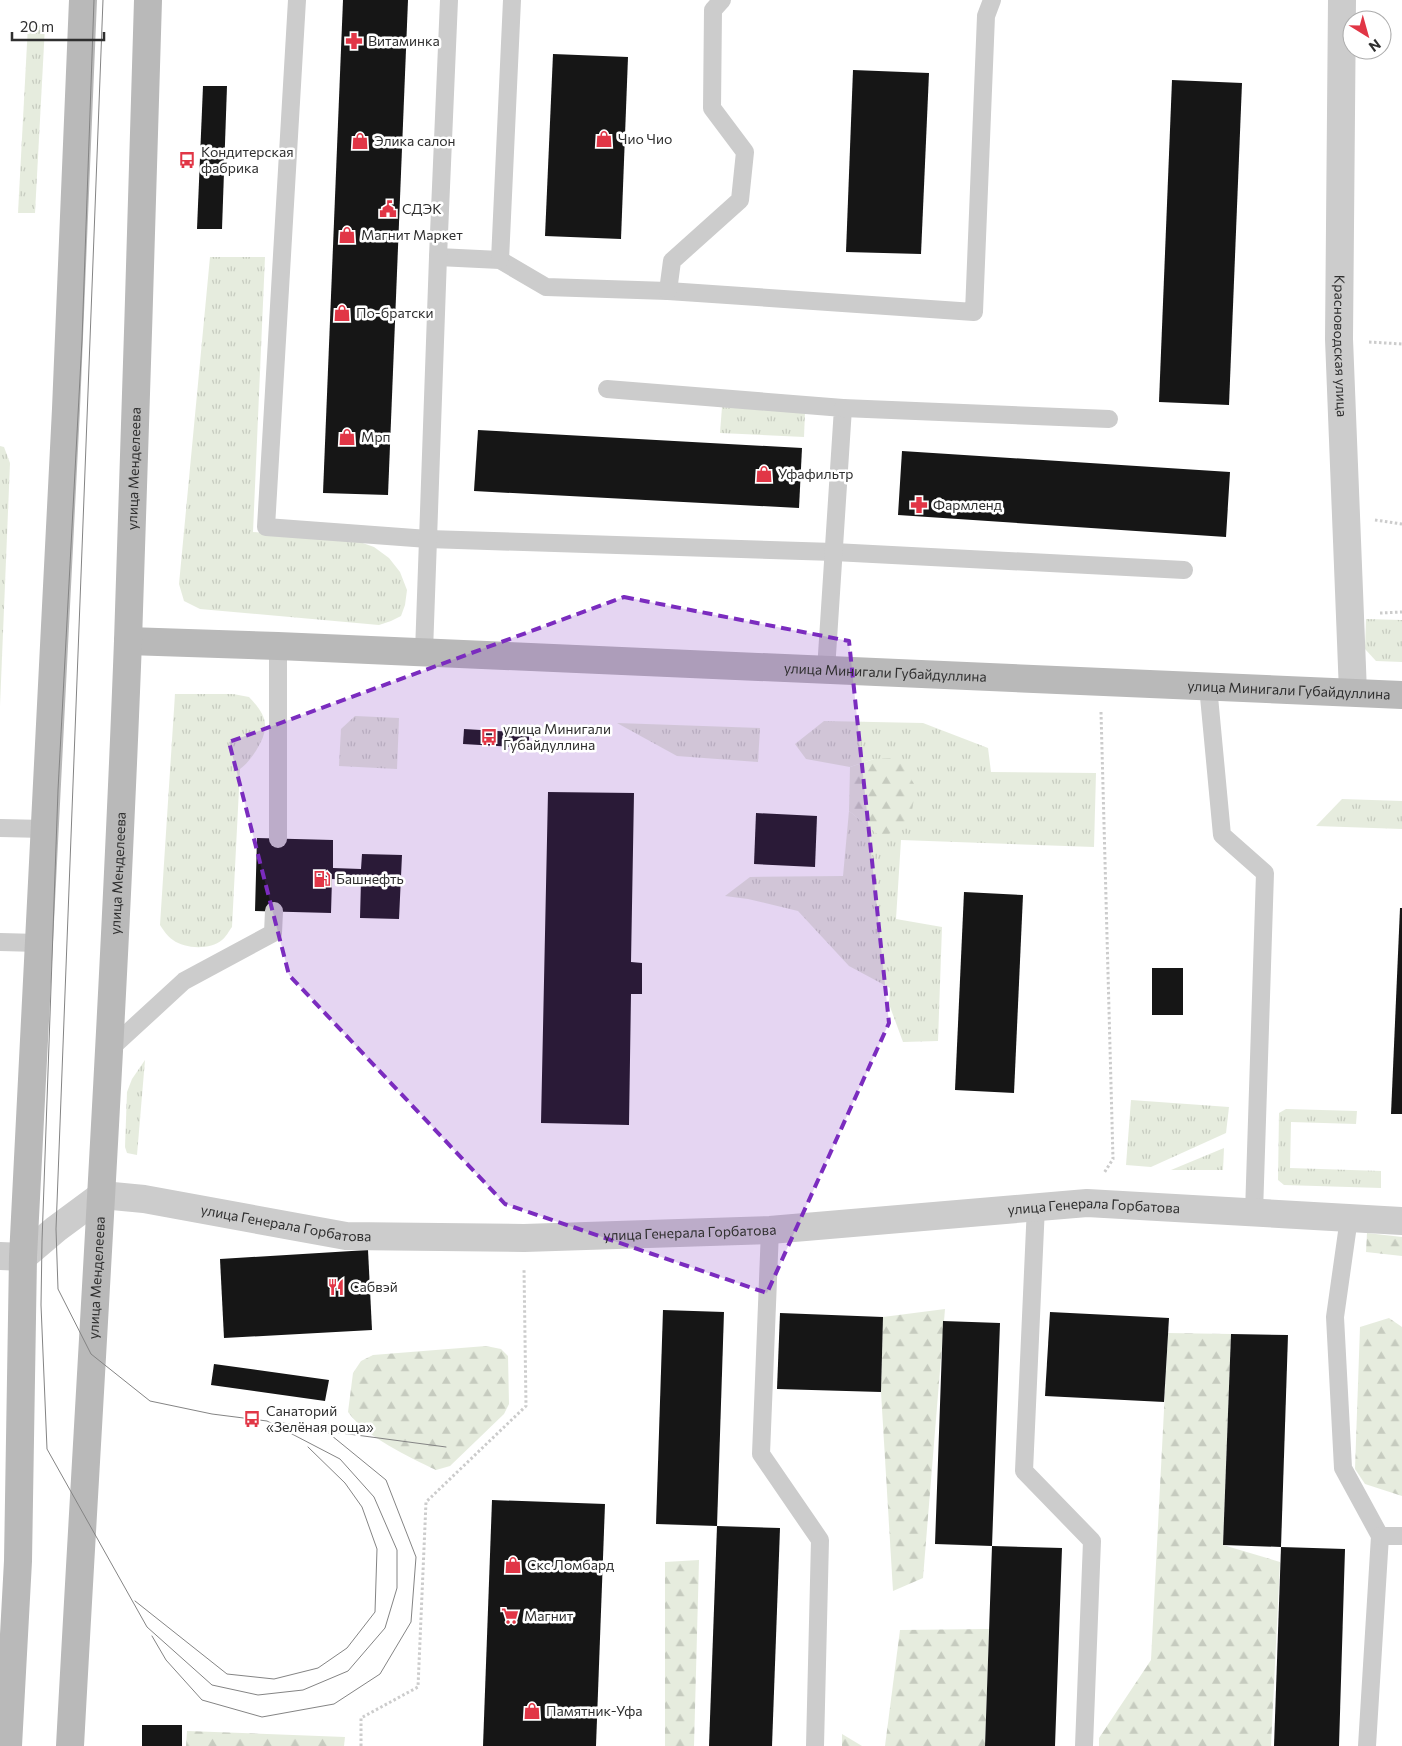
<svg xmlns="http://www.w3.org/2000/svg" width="1402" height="1746" font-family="Commissioner,sans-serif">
	<defs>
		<pattern id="grass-tufts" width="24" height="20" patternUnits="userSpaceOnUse" patternTransform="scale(1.25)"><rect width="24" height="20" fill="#e6ecde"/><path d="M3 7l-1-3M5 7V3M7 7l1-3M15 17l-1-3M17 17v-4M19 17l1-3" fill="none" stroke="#c6cbbf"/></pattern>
		<pattern id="forest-firs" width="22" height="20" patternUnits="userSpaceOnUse" patternTransform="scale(1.25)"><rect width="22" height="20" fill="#e6ecde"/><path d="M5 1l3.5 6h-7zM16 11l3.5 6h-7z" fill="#c6cbbf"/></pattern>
	</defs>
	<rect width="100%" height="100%" fill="#fff"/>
	<g fill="url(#grass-tufts)">
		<path d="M 28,25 L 45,26 L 35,213 L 18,213 Z"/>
		<path d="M 210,257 L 265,257 L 253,532 L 354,540 L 374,547 L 389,558 L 400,572 L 407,590 L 405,605 L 401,616 L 391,621 L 379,625 L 200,609 L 184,601 L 179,584 Z"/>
		<path d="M 722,407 L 805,412 L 804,437 L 720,433 Z"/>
		<path d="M 0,446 L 4,447 L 10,463 L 0,706 Z"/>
		<path d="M 1366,619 L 1402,620 L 1402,662 L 1376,661 L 1365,649 Z"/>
		<path d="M 175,694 L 233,694 L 249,697 C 266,715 271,726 257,749 C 252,757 248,763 240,769 L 232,927 C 229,931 226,937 222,940 C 210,950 185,949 173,940 C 167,936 164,931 160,925 Z"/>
		<path d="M 355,716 L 399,718 L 397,769 L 339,766 L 341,729 Z"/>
		<path d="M 824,721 L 923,723 L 988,748 L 991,772 L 1096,773 L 1094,847 L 901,840 L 896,919 L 942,927 L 938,1041 L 903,1042 L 889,1004 L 890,988 L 849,966 L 798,911 L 748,899 L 725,896 L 750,877 L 843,876 L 849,811 L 882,837 L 874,759 L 850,767 L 806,759 L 795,744 Z"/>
		<path d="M 617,723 L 760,728 L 758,762 L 677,756 Z"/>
		<path d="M 1342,799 L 1402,801 L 1402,829 L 1316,826 Z"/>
		<path d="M 145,1060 L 137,1155 L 127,1153 L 125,1147 L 127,1092 L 132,1079 Z"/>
		<path d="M 1131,1100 L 1229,1107 L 1226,1133 L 1151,1167 L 1126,1165 Z"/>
		<path d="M 1286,1109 L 1357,1111 L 1356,1124 L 1291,1122 L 1290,1168 L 1381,1171 L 1381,1188 L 1284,1185 L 1278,1180 L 1279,1113 Z"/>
		<path d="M 1224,1148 L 1223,1170 L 1171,1170 Z"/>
	</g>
	<g fill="url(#forest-firs)">
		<path d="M 898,758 L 916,787 L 910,822 L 882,838 L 849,811 L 850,767 L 874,759 Z"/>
		<path d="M 1367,1233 L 1402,1237 L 1402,1256 L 1366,1252 Z"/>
		<path d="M 945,1309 L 923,1578 L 893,1591 L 881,1392 L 883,1317 Z"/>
		<path d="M 1389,1318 L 1402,1327 L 1402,1496 L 1365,1484 L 1355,1469 L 1360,1327 Z"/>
		<path d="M 1168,1333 L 1231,1334 L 1223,1545 L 1280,1562 L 1271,1746 L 1099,1746 L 1099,1738 L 1151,1660 Z"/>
		<path d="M 486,1346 L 501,1349 L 508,1356 L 509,1404 L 504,1414 L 450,1466 L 436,1470 C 409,1457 366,1437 348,1412 L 353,1373 L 361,1361 L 373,1355 Z"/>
		<path d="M 699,1560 L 694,1746 L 665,1746 L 665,1562 Z"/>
		<path d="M 989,1629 L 985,1746 L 885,1746 L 900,1630 Z"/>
		<path d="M 187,1731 L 345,1737 L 344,1746 L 186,1746 Z"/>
		<path d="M 842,1734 L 862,1746 L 842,1746 Z"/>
	</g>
	<g fill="#161616">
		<path d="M 343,0 L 408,0 L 388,495 L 323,493 Z"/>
		<path d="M 553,54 L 628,57 L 621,239 L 545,236 Z"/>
		<path d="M 853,70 L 929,73 L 921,254 L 846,252 Z"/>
		<path d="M 1172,80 L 1242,83 L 1229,405 L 1159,402 Z"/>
		<path d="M 203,86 L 227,86 L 222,229 L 197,229 Z"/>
		<path d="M 478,430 L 802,448 L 799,508 L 474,491 Z"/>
		<path d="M 902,451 L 1230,472 L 1226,537 L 898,515 Z"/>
		<path d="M 464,729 L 529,733 L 529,748 L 463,744 Z"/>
		<path d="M 548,792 L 634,793 L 631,962 L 642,963 L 642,994 L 631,994 L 629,1125 L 541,1123 Z"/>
		<path d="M 756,813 L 817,816 L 815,867 L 754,864 Z"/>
		<path d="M 257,838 L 333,840 L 333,868 L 361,869 L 362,854 L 402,855 L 399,919 L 360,918 L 361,880 L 332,879 L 331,913 L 255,911 Z"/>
		<path d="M 964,892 L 1023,895 L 1014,1093 L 955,1090 Z"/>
		<path d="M 1400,908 L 1402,908 L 1402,1114 L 1391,1114 Z"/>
		<rect x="1152" y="968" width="31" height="47"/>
		<path d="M 368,1250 L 372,1330 L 224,1338 L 220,1259 Z"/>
		<path d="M 663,1310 L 724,1312 L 717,1526 L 656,1524 Z"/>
		<path d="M 1050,1312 L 1169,1318 L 1164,1402 L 1045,1396 Z"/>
		<path d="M 780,1313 L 883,1317 L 881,1392 L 777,1389 Z"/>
		<path d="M 943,1321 L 1000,1323 L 992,1546 L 1062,1548 L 1055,1746 L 985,1746 L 992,1546 L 935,1544 Z"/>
		<path d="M 1231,1334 L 1288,1335 L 1281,1547 L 1223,1545 Z"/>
		<path d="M 214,1364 L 329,1380 L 325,1401 L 211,1385 Z"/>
		<path d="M 492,1500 L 605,1504 L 596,1746 L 483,1746 Z"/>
		<path d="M 717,1526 L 780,1528 L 772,1746 L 709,1746 Z"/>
		<path d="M 1281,1547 L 1345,1549 L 1339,1746 L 1274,1746 Z"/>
		<rect x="142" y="1725" width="40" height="21"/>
	</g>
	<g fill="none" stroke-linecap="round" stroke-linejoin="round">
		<g stroke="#ccc" stroke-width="3" stroke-dasharray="2.5 2.5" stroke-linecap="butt">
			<path d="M 1369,342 L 1402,344"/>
			<path d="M 1375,520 L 1402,524"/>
			<path d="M 1380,613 L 1402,612"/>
			<path d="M 1101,712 L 1113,1159 L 1104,1173"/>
			<path d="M 361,1746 L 361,1718 L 418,1687 L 426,1502 L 526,1406 L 524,1268"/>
		</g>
		<g stroke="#ccc" stroke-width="18">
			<path d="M 297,0 L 266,527 L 428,539 L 834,552 L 1184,570"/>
			<path d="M 438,257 L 500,260 L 546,287 L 668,291 L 974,312 L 986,16 L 992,0"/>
			<path d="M 500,260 L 512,0"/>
			<path d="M 668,291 L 672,261 L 740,200 L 745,152 L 712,108 L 713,10 L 722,0"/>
			<path d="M 607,389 L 843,408 L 826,670"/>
			<path d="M 843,408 L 1109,419"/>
			<path d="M 278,646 L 278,839"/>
			<path d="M 424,652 L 438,257 L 449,0"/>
			<path d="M 1208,686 L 1222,835 L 1265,873 L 1254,1213"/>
			<path d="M 0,828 L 45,829"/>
			<path d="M 0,942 L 39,943"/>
			<path d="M 109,1050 L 184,981 L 273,933 L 274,911"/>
			<path d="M 1036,1206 L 1024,1471 L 1092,1541 L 1084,1746"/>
			<path d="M 1349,1218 L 1335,1317 L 1343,1468 L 1380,1536 L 1367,1746"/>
			<path d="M 770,1230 L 761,1454 L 820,1540 L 815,1746"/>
			<path d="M 1380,1536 L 1402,1536"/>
		</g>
		<g stroke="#ccc" stroke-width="28">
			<path id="s1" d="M 1342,0 L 1339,339 L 1353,692"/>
			<path id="s2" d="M 0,1256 L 23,1257 L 56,1229 L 102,1195 L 144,1199 L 346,1236 L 524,1238 L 770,1230 L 1087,1203 L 1402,1221"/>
		</g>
		<g stroke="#b9b9b9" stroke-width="28">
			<path id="s3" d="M 128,641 L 278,646 L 1402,695"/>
			<path d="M 8,1746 L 18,1561 L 23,1257 L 66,409 L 83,0"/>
			<path id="s4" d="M 70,1746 C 90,1378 114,1009 128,641 C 136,427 141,214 148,0"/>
		</g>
		<g stroke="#848484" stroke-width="1">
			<path d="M 94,0 L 82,340 L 58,790 L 42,1241 L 41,1305 L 47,1449 L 147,1627 L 212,1685 L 258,1695 L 303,1690 L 348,1671 L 385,1628 L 397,1588 L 397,1550 L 374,1497 L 340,1459 L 267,1421 L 212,1414 L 150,1401 L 91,1354 L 58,1289 L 56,1229 L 103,0"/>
			<path d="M 326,1431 L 446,1447"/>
			<path d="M 135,1601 L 227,1674 L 274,1679 L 318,1668 L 347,1648 L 375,1612 L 377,1549 L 362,1507 L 345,1483 L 308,1447"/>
			<path d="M 152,1636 L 166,1660 L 202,1700 L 262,1717 L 334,1704 L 380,1674 L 411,1622 L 416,1557 L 386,1480 L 326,1431 L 278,1422"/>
		</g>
	</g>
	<path fill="#7b2cbf" fill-opacity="0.2" stroke="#7b2cbf" stroke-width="4" stroke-dasharray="10 6" stroke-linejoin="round" d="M 624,597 L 849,641 L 889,1023 L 767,1293 L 505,1204 L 289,975 L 229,742 Z"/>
	<defs>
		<g id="pharmacy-bare" transform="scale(1.35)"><path d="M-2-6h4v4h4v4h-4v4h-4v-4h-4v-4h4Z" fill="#e13646" stroke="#fff" stroke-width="2.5" paint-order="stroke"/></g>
		<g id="shop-bare" transform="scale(1.35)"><path d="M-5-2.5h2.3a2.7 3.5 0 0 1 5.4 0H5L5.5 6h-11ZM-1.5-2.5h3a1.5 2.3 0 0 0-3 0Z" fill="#e13646" stroke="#fff" stroke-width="2.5" paint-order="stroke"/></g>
		<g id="bus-bare" transform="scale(1.35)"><path d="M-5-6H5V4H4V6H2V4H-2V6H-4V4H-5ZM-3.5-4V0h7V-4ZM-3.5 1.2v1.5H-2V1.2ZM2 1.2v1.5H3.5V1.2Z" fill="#e13646" stroke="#fff" stroke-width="2.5" paint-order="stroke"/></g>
		<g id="civic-bare" transform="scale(1.35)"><path d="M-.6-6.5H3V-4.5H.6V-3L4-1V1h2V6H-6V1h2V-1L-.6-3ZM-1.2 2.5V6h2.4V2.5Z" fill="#e13646" stroke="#fff" stroke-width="2.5" paint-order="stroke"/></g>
		<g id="fuel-bare" transform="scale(1.35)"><path d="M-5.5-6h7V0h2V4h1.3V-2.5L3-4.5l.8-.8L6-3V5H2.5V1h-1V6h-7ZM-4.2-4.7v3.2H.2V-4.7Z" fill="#e13646" stroke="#fff" stroke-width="2.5" paint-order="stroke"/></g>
		<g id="restaurant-bare" transform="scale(1.35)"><path d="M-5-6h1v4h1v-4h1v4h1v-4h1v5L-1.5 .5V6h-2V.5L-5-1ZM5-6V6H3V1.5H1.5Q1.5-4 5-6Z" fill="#e13646" stroke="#fff" stroke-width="2.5" paint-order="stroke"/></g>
		<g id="supermarket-bare" transform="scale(1.35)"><path d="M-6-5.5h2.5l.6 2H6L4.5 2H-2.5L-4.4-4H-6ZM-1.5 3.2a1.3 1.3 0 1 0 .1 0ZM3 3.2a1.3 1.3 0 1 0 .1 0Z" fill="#e13646" stroke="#fff" stroke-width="2.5" paint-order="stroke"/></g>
	</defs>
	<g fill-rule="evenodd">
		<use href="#pharmacy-bare" x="354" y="41"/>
		<use href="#shop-bare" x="604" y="139"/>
		<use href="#shop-bare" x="360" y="141"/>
		<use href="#bus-bare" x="187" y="160"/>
		<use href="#civic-bare" x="388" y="209"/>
		<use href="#shop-bare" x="347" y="235"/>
		<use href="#shop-bare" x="342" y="313"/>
		<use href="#shop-bare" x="347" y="437"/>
		<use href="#shop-bare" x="764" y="474"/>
		<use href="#pharmacy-bare" x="919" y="505"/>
		<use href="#bus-bare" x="489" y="737"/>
		<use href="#fuel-bare" x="322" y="879"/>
		<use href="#restaurant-bare" x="336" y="1287"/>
		<use href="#bus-bare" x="252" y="1419"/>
		<use href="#shop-bare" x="513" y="1565"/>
		<use href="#supermarket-bare" x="510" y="1616"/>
		<use href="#shop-bare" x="532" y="1711"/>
	</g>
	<g text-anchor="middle" stroke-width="5" stroke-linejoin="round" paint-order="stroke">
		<g font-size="14" fill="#2f2f2f" stroke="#fff" text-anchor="start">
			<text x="368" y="46">Витаминка</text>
			<text x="618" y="144">Чио Чио</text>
			<text x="374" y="146">Элика салон</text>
			<text x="201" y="157">Кондитерская<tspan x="201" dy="16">фабрика</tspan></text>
			<text x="402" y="214">СДЭК</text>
			<text x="361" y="240">Магнит Маркет</text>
			<text x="356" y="318">По-братски</text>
			<text x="361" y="442">Мрп</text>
			<text x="778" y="479">Уфафильтр</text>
			<text x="933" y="510">Фармленд</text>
			<text x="503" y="734">улица Минигали<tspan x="503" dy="16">Губайдуллина</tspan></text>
			<text x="336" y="884">Башнефть</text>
			<text x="350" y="1292">Сабвэй</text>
			<text x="266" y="1416">Санаторий<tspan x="266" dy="16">«Зелёная роща»</tspan></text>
			<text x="527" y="1570">Скс Ломбард</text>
			<text x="524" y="1621">Магнит</text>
			<text x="546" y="1716">Памятник-Уфа</text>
		</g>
		<g font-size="14" fill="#2f2f2f" stroke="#fff">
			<text dy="5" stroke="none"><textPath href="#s1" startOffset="346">Красноводская улица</textPath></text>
			<text dy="5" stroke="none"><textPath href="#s4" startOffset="1279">улица Менделеева</textPath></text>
			<text dy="5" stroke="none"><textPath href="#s3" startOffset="758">улица Минигали Губайдуллина</textPath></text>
			<text dy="5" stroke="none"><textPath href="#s3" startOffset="1162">улица Минигали Губайдуллина</textPath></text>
			<text dy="5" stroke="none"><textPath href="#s4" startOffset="874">улица Менделеева</textPath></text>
			<text dy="5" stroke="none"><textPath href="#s2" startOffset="1120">улица Генерала Горбатова</textPath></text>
			<text dy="5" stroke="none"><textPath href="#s2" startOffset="310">улица Генерала Горбатова</textPath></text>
			<text dy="5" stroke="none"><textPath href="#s2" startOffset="715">улица Генерала Горбатова</textPath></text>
			<text dy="5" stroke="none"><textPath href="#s4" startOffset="469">улица Менделеева</textPath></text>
		</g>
	</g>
	<g transform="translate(1367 35) rotate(143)"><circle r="24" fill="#ffffff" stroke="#acacac"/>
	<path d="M0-4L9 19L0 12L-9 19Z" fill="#e13646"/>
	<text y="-8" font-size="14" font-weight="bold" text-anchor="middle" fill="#2f2f2f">N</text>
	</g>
	<path d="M12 32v8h92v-8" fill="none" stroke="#2f2f2f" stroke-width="2.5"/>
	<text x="20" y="32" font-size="15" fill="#2f2f2f" stroke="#ffffff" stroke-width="4" paint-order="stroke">20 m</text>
</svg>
